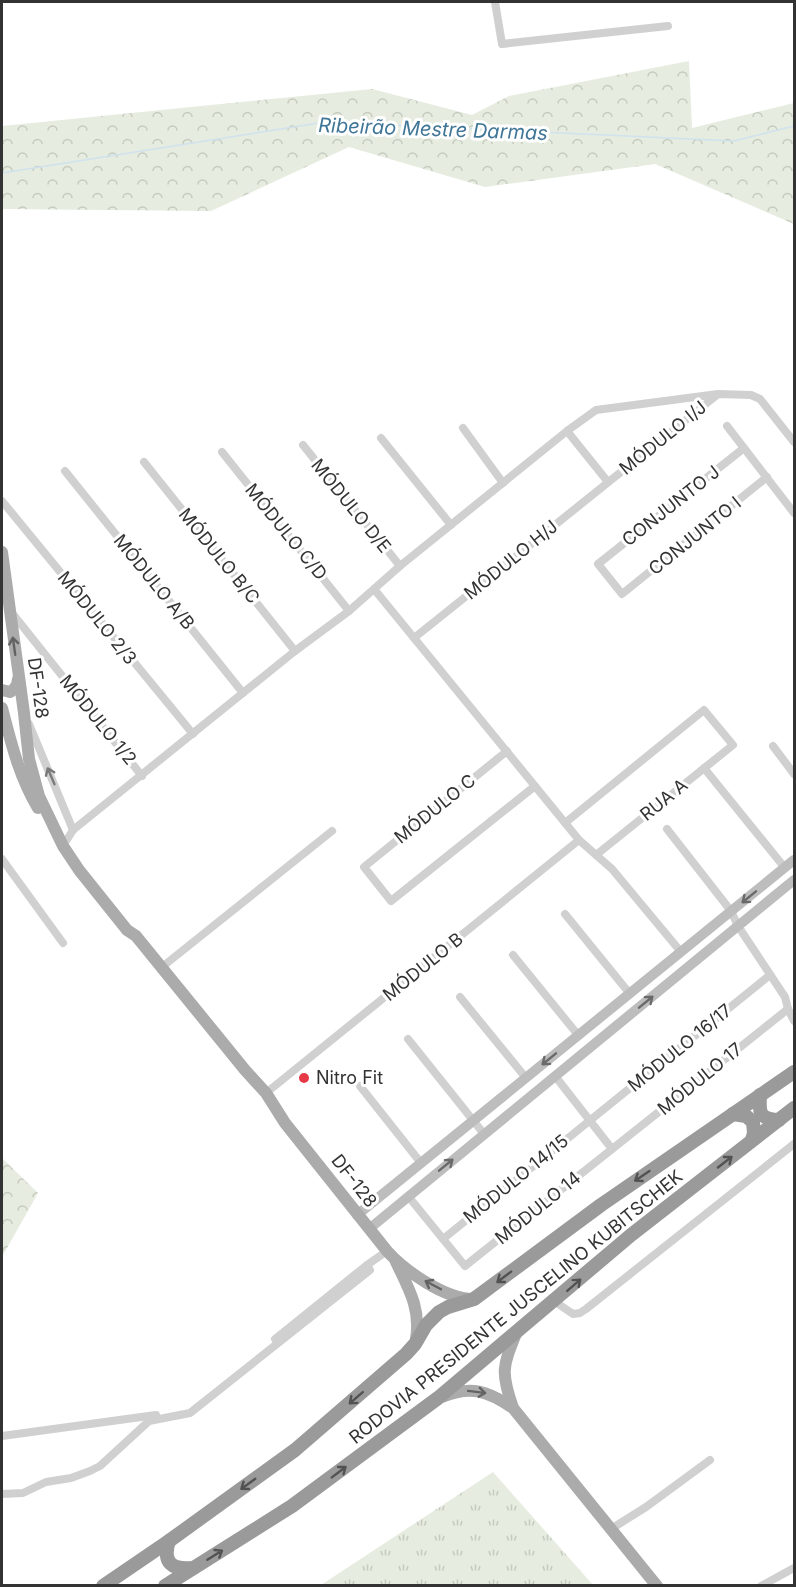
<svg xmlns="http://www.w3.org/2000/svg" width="796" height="1587" font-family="Inter,sans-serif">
	<defs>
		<pattern id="grass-tufts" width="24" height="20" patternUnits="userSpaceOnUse" patternTransform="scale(1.5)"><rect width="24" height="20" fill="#e6ecdf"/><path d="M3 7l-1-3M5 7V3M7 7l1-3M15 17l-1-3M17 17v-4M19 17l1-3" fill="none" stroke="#c6cbc0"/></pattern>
		<pattern id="forest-crowns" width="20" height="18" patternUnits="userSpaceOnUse" patternTransform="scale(1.5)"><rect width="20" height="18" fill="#e6ecdf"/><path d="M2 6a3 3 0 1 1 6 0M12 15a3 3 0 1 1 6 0" fill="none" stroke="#c6cbc0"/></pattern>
	</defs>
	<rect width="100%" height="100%" fill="#fff"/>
	<path fill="url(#grass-tufts)" d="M 493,1472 L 593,1585 L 321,1585 Z"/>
	<g fill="url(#forest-crowns)">
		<path d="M 689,61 L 692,128 L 794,103 L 794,224 L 655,164 L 485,187 L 349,147 L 211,211 L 2,209 L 2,126 L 372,89 L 472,115 L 509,96 Z"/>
		<path d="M 2,1158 L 38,1193 L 2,1257 Z"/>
	</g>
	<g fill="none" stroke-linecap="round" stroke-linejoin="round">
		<path stroke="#cfe2ee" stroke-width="1.5" d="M 2,173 L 325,122 L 734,141 L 794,126"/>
		<g stroke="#d0d0d0" stroke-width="8">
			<path d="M 495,2 L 502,44 L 668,26"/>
			<path d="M 727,426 L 794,513"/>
			<path d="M 463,428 L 503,483"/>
			<path d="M 567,431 L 608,482"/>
			<path d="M 381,438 L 451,525"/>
			<path d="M 303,445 L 400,566"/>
			<path d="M 744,448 L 598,564 L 622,594 L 767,477"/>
			<path d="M 222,452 L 349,611"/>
			<path d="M 144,462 L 295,651"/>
			<path d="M 65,471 L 243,693"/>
			<path d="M 2,501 L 193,734"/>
			<path d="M 374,589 L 579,840 L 612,869 L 681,952"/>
			<path d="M 12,613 L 142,776"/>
			<path d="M 414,638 L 717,395"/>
			<path d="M 29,724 L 73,830"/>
			<path d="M 773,746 L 794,774"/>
			<path d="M 507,751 L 364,867 L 391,901 L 535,786"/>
			<path d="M 704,768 L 785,868"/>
			<path d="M 565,823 L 704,710 L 733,745 L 596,855"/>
			<path d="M 667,829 L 731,911 L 738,926 L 785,997 L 788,1009 L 794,1021"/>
			<path d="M 63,846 L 73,830 L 295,651 L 349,611 L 400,566 L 567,431 L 596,410 L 718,394 L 751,395 L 760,399 L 794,442"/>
			<path d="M 2,859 L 63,943"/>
			<path d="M 565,914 L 630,994"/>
			<path d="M 513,955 L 578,1035"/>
			<path d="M 162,967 L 332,831"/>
			<path d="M 460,997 L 526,1078"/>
			<path d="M 408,1039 L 484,1134"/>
			<path d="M 555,1076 L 612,1149"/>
			<path d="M 360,1086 L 421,1163"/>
			<path d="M 266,1093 L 579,840"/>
			<path d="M 408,1196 L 465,1266 L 788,1009"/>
			<path d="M 443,1239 L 770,975"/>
			<path d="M 554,1301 L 573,1314 L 580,1313 L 586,1309 L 794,1144"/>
			<path d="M 275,1339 L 367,1265"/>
			<path d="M 2,1436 L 156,1415"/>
			<path d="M 2,1494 L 23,1493 L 46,1482 L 71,1478 L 90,1471 L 100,1466 L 149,1421 L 190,1413 L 370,1270 L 367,1265 L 387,1251"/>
			<path d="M 611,1529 L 646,1507 L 710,1460"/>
			<path d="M 761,1586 L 794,1568"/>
		</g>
		<g stroke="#bdbdbd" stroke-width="10">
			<path d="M 357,1215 L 794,860"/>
			<path d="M 369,1229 L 794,880"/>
		</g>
		<g stroke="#ababab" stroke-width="12">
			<path d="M 2,552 L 24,713 L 29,759 L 39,796 L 63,846 L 79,870 L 127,930 L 136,936 L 245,1070 L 266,1093 L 285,1123 L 387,1251 C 405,1271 445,1299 473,1299"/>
			<path d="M 2,690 L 10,692 L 13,690 L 17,685 L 18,679"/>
			<path d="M 2,708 C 11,742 19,777 38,808"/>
			<path d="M 396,1262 C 409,1289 421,1309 416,1339"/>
			<path d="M 442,1397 C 471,1385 488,1391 513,1408 L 657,1586"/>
			<path d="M 513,1408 C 500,1371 503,1366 517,1331"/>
		</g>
		<g stroke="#9a9a9a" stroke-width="14">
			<path d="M 760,1095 C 759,1113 759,1119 779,1120"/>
			<path d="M 733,1114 L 746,1116 L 753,1122 L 754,1133 L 752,1140"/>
			<path d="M 169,1541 C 162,1563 172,1570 193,1568"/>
			<path d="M 103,1586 L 169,1541 L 295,1450 L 406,1354 L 415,1344 L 426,1325 L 439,1312 L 448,1307 L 474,1299 L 601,1205 L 794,1072"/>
			<path d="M 165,1586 L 292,1506 L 438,1398 L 631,1235 L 794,1108"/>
		</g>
	</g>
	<defs><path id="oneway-shaft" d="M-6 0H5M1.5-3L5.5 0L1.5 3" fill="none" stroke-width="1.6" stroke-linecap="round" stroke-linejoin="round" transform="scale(1.5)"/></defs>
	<g stroke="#636363">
		<use href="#oneway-shaft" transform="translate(14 646) rotate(-98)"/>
		<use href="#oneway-shaft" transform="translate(433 1285) rotate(-152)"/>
		<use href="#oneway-shaft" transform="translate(477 1392) rotate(7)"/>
	</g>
	<use stroke="#7a7a7a" href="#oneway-shaft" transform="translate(51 776) rotate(-113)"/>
	<g stroke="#6a6a6a">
		<use href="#oneway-shaft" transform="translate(749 897) rotate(141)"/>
		<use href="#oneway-shaft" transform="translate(646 1002) rotate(-39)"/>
		<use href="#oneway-shaft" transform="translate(549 1059) rotate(141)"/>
		<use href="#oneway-shaft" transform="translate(446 1165) rotate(-39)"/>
	</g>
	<g stroke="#525252">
		<use href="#oneway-shaft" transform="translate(725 1162) rotate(-38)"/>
		<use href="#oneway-shaft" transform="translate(642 1176) rotate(146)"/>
		<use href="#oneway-shaft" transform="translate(504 1277) rotate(143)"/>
		<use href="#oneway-shaft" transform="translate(574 1285) rotate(-41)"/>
		<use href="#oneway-shaft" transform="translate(356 1398) rotate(139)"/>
		<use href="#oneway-shaft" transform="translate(339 1472) rotate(-37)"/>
		<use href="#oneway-shaft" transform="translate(248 1484) rotate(144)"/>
		<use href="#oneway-shaft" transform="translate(215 1555) rotate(-32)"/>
	</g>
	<circle fill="#e63946" stroke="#fff" stroke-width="2" cx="304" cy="1078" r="6"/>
	<g text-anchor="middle" stroke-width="6" stroke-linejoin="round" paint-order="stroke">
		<g font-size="18" fill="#333" stroke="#fff">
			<text transform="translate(663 438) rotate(-39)" y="6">MÓDULO I/J</text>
			<text transform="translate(351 506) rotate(51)" y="6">MÓDULO D/E</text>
			<text transform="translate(671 506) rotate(-38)" y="6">CONJUNTO J</text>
			<text transform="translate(286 532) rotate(51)" y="6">MÓDULO C/D</text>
			<text transform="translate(695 536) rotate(-39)" y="6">CONJUNTO I</text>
			<text transform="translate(219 556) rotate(51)" y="6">MÓDULO B/C</text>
			<text transform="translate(511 560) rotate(-39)" y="6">MÓDULO H/J</text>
			<text transform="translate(154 582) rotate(51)" y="6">MÓDULO A/B</text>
			<text transform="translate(97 618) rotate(51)" y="6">MÓDULO 2/3</text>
			<text transform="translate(38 688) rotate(82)" y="6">DF-128</text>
			<text transform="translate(98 720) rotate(51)" y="6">MÓDULO 1/2</text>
			<text transform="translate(664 800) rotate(-39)" y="6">RUA A</text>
			<text transform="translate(435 809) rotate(-39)" y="6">MÓDULO C</text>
			<text transform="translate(423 967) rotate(-39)" y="6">MÓDULO B</text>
			<text transform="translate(680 1048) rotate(-39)" y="6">MÓDULO 16/17</text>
			<text transform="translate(700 1079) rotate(-39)" y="6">MÓDULO 17</text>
			<text transform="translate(516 1179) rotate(-39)" y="6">MÓDULO 14/15</text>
			<text transform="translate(354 1181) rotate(52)" y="6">DF-128</text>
			<text transform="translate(538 1208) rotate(-39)" y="6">MÓDULO 14</text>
			<text transform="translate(516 1307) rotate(-39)" y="6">RODOVIA PRESIDENTE JUSCELINO KUBITSCHEK</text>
		</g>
		<g font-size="18" fill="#333" stroke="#fff" text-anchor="start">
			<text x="316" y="1084">Nitro Fit</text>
		</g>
		<g font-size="20" font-style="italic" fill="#3f7597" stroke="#fff">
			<text transform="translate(433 129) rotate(2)" y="7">Ribeirão Mestre Darmas</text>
		</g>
	</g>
	<rect width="796" height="1587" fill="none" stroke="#333333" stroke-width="6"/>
</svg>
